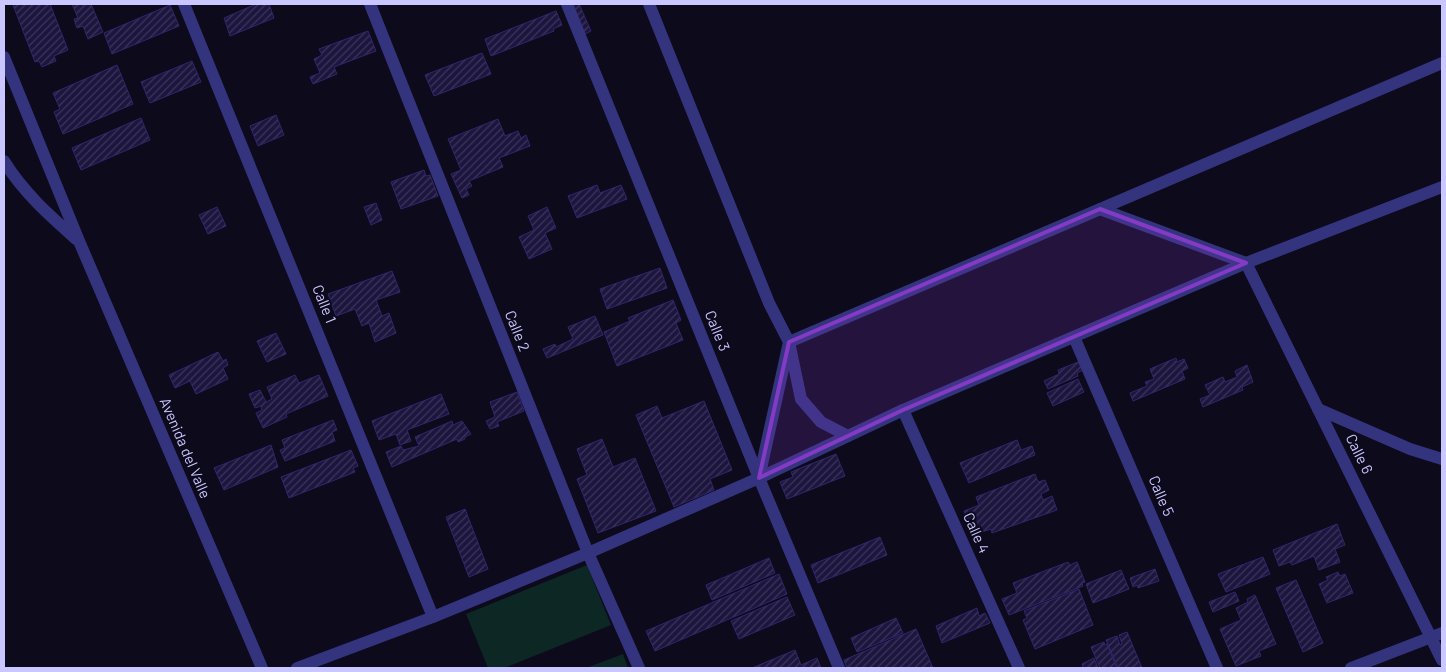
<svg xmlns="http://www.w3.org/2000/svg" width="1446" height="672" font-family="Barlow,sans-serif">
	<defs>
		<pattern id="building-hatch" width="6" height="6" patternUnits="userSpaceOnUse" patternTransform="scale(1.25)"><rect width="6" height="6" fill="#1c153e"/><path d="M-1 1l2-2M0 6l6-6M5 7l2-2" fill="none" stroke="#3c365b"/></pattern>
	</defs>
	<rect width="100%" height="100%" fill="#0d0a1c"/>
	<g fill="#0d2725">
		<path d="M 587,565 L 611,625 L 504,668 L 488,668 L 466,614 Z"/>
		<path d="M 623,654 L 628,668 L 586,668 Z"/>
	</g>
	<g fill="url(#building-hatch)" stroke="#31266c">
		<path d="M 15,4 L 50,4 L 68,50 L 54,56 L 56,61 L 42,67 L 39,61 L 35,62 L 13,5 Z"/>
		<path d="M 72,4 L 91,4 L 103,32 L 88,39 L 83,26 L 77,28 L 74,19 L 78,18 Z"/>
		<path d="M 256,4 L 269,4 L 274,18 L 230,36 L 224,18 Z"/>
		<path d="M 570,4 L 579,4 L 591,31 L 583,35 Z"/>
		<path d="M 170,5 L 179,26 L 112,54 L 104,33 Z"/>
		<path d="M 556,11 L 562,25 L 553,29 L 554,31 L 491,56 L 485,39 Z"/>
		<path d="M 368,31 L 376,51 L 334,67 L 337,74 L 313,84 L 310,77 L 320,73 L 314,59 L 322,55 L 319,49 Z"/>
		<path d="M 482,53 L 491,74 L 434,96 L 425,75 Z"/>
		<path d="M 192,61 L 201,82 L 150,103 L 141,82 Z"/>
		<path d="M 117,65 L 133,104 L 63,134 L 54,112 L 60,109 L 53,93 Z"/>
		<path d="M 276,115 L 284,135 L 258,146 L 250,126 Z"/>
		<path d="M 141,118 L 150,140 L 81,170 L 72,148 Z"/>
		<path d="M 498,119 L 505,136 L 518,131 L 521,138 L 526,135 L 530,146 L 499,158 L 503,167 L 469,181 L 472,186 L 466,189 L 469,195 L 462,198 L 451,174 L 461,170 L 448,139 Z"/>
		<path d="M 424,170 L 426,176 L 430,175 L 438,196 L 401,209 L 391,182 Z"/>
		<path d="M 597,185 L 600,193 L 621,185 L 627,199 L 577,218 L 568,196 Z"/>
		<path d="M 376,203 L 382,220 L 371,225 L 364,207 Z"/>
		<path d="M 217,207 L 226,226 L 208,234 L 199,215 Z"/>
		<path d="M 547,207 L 556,228 L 545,233 L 552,249 L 529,259 L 519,237 L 534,230 L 528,216 Z"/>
		<path d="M 660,268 L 667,288 L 607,309 L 600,289 Z"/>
		<path d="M 392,271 L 400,292 L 376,300 L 382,316 L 389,313 L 396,333 L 375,342 L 369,323 L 362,326 L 355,309 L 336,316 L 328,294 Z"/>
		<path d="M 673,300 L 681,320 L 676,323 L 683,340 L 617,366 L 604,332 L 630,321 L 628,318 Z"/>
		<path d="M 595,316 L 603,335 L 547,358 L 543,349 L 555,344 L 556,347 L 573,339 L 568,327 Z"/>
		<path d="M 276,333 L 286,354 L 267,362 L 257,341 Z"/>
		<path d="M 218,352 L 223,361 L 226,359 L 228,365 L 223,368 L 228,379 L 196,394 L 190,381 L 175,388 L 169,375 Z"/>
		<path d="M 1176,358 L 1177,362 L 1184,359 L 1188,368 L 1182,371 L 1185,379 L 1133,401 L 1130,393 L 1147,386 L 1145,382 L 1154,379 L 1150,369 Z"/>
		<path d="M 1078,362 L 1083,370 L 1077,373 L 1078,376 L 1048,389 L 1044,381 L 1059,374 L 1058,370 Z"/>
		<path d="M 1247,365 L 1253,382 L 1242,387 L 1243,390 L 1203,407 L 1200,399 L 1210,395 L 1205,385 L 1223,377 L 1225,382 L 1237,377 L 1235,371 Z"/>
		<path d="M 295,375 L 299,383 L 319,375 L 328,396 L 286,414 L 287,417 L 263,428 L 256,413 L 262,410 L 261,406 L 255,408 L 249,394 L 260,390 L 266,402 L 272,399 L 267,387 Z"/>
		<path d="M 1078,379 L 1084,392 L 1053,406 L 1047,393 Z"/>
		<path d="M 517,392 L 524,411 L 497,422 L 499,426 L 490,429 L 486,421 L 495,417 L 490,402 Z"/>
		<path d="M 441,394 L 449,414 L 407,430 L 411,441 L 400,445 L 396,434 L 379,440 L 372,421 Z"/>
		<path d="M 704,401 L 732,470 L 710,479 L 714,490 L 674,507 L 636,415 L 657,406 L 662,418 Z"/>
		<path d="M 333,420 L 337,430 L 332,432 L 335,441 L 285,461 L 280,450 L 285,448 L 282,440 Z"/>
		<path d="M 452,421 L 453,425 L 462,421 L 471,434 L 465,437 L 465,439 L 458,442 L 457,439 L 392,467 L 386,452 L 401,446 L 403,450 L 419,446 L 415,437 Z"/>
		<path d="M 602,439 L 613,467 L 635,458 L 656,511 L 598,533 L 577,479 L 587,475 L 577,449 Z"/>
		<path d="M 1017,440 L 1021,450 L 1032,446 L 1035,455 L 969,483 L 960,463 Z"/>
		<path d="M 271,445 L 278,467 L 224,490 L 214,468 Z"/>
		<path d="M 351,450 L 358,466 L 353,468 L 355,472 L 289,498 L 281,477 Z"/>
		<path d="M 836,454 L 845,476 L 787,499 L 780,482 L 793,477 L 791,472 Z"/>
		<path d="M 1035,474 L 1038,482 L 1045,480 L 1049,490 L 1041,494 L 1043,500 L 1052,496 L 1057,510 L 992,533 L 991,529 L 973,535 L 964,511 L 979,505 L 976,497 Z"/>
		<path d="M 465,509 L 488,569 L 469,577 L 446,517 Z"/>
		<path d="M 1337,524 L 1345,545 L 1335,549 L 1340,562 L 1319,570 L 1314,556 L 1292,565 L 1290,562 L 1279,566 L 1273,550 Z"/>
		<path d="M 880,537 L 887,555 L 818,583 L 811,565 Z"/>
		<path d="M 1263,557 L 1270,574 L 1226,592 L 1218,574 Z"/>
		<path d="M 769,558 L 775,573 L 712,600 L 706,585 Z"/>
		<path d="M 1068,562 L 1070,565 L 1077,562 L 1085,582 L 1082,583 L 1083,586 L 1009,615 L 1002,599 L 1017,593 L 1013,583 Z"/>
		<path d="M 1155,569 L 1159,581 L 1138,588 L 1137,585 L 1133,587 L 1130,578 Z"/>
		<path d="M 1121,570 L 1129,589 L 1093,603 L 1086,584 Z"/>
		<path d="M 1338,572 L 1340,576 L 1345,574 L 1353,593 L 1327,603 L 1319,584 L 1328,580 L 1326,577 Z"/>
		<path d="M 779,574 L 787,594 L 655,651 L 646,631 Z"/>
		<path d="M 1296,580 L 1323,643 L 1303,652 L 1276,588 Z"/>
		<path d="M 1079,589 L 1093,625 L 1035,649 L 1023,620 L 1027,618 L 1024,611 Z"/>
		<path d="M 1235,592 L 1239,601 L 1213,612 L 1209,602 Z"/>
		<path d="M 1255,595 L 1276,644 L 1259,651 L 1261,656 L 1236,666 L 1220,629 L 1241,620 L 1236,608 L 1248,602 L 1247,599 Z"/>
		<path d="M 787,597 L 795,615 L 739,639 L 731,621 Z"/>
		<path d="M 977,608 L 979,616 L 985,613 L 990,623 L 942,643 L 936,626 Z"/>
		<path d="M 896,618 L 903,633 L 857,652 L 851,638 Z"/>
		<path d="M 916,629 L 933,668 L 847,668 L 844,660 Z"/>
		<path d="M 1127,632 L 1142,668 L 1118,668 L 1106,640 L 1117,636 L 1120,645 L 1122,644 L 1119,635 Z"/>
		<path d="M 1104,642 L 1105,645 L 1107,644 L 1117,668 L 1100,668 L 1091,647 Z"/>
		<path d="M 795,650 L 801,665 L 817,658 L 821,668 L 752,668 Z"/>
		<path d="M 1094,658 L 1098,668 L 1081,668 L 1083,667 L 1082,664 Z"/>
	</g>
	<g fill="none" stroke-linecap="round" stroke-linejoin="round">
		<g stroke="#33337e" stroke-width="12">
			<path d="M 184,4 L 433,617"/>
			<path d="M 370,4 L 588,553 L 639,668"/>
			<path d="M 567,4 L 759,478 L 839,668"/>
			<path d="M 649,4 L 769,303 L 789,342 L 801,399 L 821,422 L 848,436"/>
			<path d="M 4,57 L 79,241 L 262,668"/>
			<path d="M 4,161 C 23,192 49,215 76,239"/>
			<path d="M 1100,209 L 1246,263"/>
			<path d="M 1246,263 L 1442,660"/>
			<path d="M 1074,337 L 1217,668"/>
			<path d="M 1318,409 L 1410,449 L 1442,459"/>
			<path d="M 903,410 L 1019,668"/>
			<path d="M 759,478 L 789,342 L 1442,63"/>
			<path d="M 297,668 L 433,617 L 588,553 L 759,478 L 903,410 L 1246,263 L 1442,187"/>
			<path d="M 1351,668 L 1442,633"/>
		</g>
	</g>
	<path fill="#833bc5" fill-opacity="0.2" stroke="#833bc5" stroke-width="4" stroke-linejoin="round" d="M 1100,209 L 1246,263 L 903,410 L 759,478 L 789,342 Z"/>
	<g text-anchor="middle" stroke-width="4" stroke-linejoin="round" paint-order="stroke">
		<g font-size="15" fill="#cac6ff" stroke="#0d0a1c">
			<text transform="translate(324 304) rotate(68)" y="5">Calle 1</text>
			<text transform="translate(517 331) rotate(68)" y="5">Calle 2</text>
			<text transform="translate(717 331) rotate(68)" y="5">Calle 3</text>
			<text transform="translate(185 448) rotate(67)" y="5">Avenida del Valle</text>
			<text transform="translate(1359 454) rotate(64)" y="5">Calle 6</text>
			<text transform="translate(1161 496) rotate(67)" y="5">Calle 5</text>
			<text transform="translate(976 533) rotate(66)" y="5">Calle 4</text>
		</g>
	</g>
	<rect width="1446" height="672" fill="none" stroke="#cac6ff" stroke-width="10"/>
</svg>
